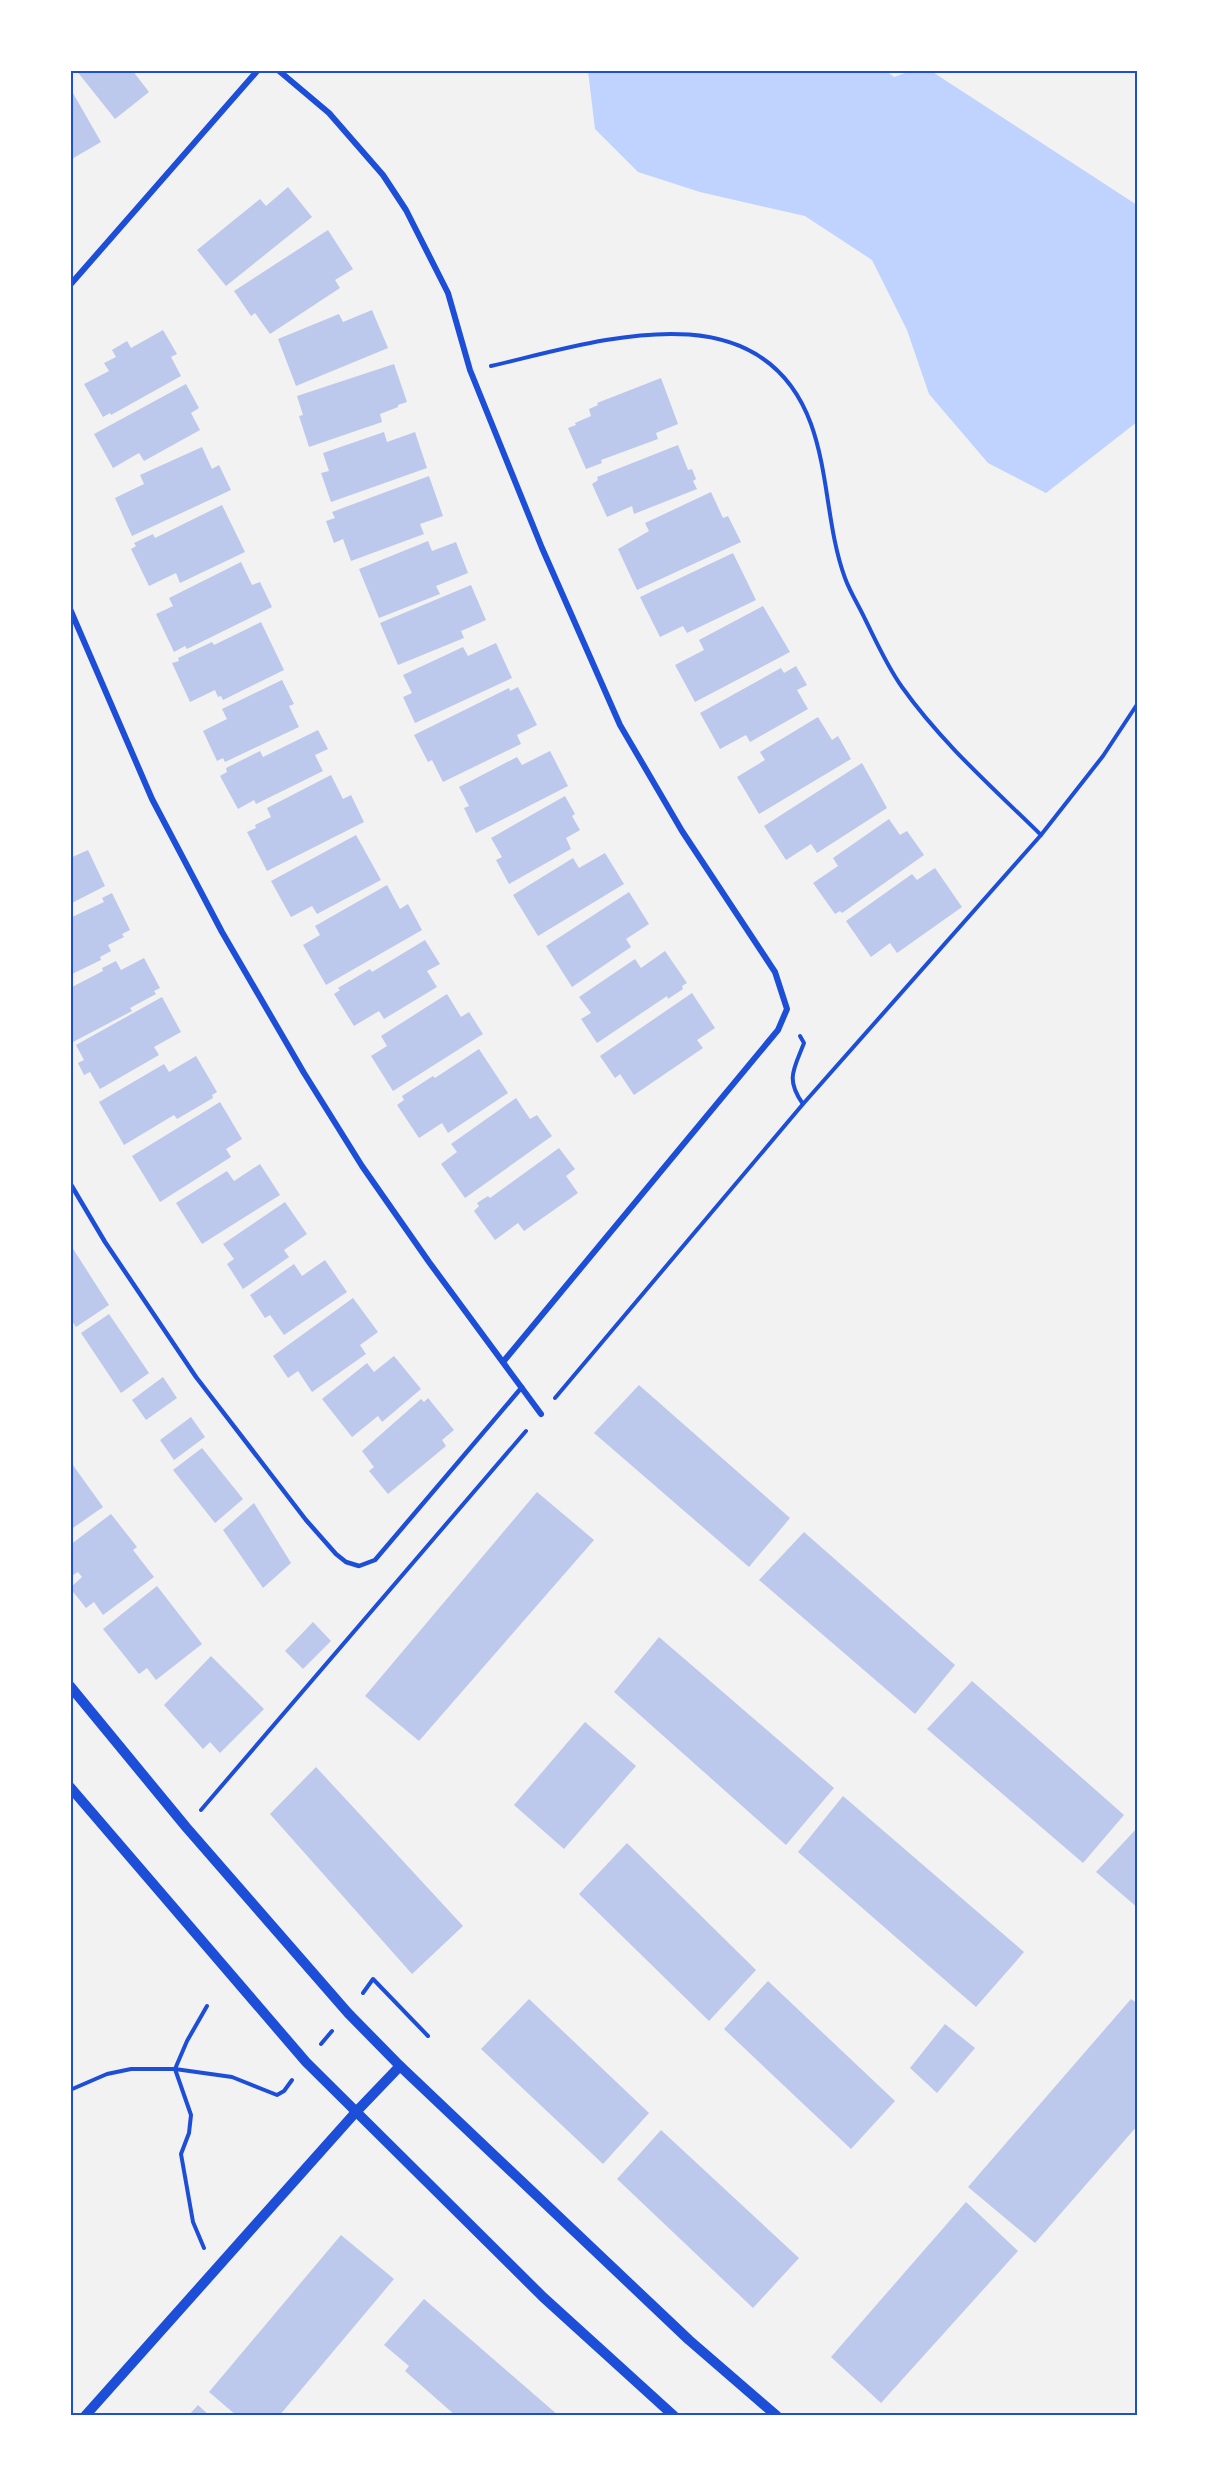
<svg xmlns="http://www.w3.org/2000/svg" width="1208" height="2486" font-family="'Fira Sans',sans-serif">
	<rect width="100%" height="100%" fill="#f2f2f2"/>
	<path fill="#bfd3fe" d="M 886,71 L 894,77 L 911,71 L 931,71 L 1137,205 L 1137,422 L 1046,493 L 988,463 L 929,394 L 907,330 L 872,260 L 805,216 L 700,192 L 638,172 L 595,129 L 588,71 Z"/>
	<g fill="#bdc9ec">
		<path d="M 76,70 L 132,70 L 149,92 L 115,119 Z"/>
		<path d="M 70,88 L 101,142 L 70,160 Z"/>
		<path d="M 288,187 L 312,217 L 226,286 L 197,250 L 260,199 L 266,206 Z"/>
		<path d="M 328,230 L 353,269 L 335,280 L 340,288 L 270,334 L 255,313 L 251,316 L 234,291 Z"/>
		<path d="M 372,310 L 388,348 L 296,386 L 278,339 L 339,314 L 343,322 Z"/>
		<path d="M 163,330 L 177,354 L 171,357 L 181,376 L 111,415 L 110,413 L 103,417 L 84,384 L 109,371 L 104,363 L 116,357 L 112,350 L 127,341 L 131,348 Z"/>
		<path d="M 394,364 L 407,402 L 398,405 L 398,407 L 380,414 L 382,422 L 309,447 L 299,416 L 303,415 L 297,396 Z"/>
		<path d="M 661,378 L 678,424 L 656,433 L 658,439 L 601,460 L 602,463 L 586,469 L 568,428 L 576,425 L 575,423 L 591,416 L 589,409 L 598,405 L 597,403 Z"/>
		<path d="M 186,384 L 199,408 L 191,413 L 200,430 L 144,461 L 139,453 L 113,468 L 94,434 Z"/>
		<path d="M 384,432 L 387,442 L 415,432 L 427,468 L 331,502 L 321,473 L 329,471 L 323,453 Z"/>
		<path d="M 678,445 L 688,470 L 692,469 L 696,479 L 693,481 L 697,489 L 634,514 L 632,506 L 607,517 L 592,484 L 598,480 L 597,477 Z"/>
		<path d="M 202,447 L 212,469 L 219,465 L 231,490 L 132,536 L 115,498 L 144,484 L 140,475 Z"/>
		<path d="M 429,476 L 443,516 L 420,524 L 424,534 L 351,561 L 343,539 L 334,543 L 326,521 L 335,518 L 332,512 Z"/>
		<path d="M 711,492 L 723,518 L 728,516 L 741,542 L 637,590 L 618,549 L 649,531 L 645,523 Z"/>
		<path d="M 222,505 L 245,552 L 180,583 L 176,573 L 149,586 L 131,549 L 136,546 L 134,543 L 153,534 L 155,538 Z"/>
		<path d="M 428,541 L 432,551 L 456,542 L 468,573 L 436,586 L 440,594 L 379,618 L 359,569 Z"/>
		<path d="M 733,553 L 756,600 L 687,633 L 683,626 L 660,637 L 640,597 Z"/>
		<path d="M 241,562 L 252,585 L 260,582 L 272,607 L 187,649 L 185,646 L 174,652 L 156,614 L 173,606 L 169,598 Z"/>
		<path d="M 471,585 L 486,620 L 461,631 L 464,638 L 398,665 L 380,623 Z"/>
		<path d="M 763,606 L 790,652 L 695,702 L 675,665 L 704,650 L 699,640 Z"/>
		<path d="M 261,622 L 284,670 L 223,700 L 221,696 L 218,697 L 215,690 L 190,702 L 172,663 L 179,661 L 178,658 L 212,642 L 214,645 Z"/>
		<path d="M 496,643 L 512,678 L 415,723 L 403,697 L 412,693 L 403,675 L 463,647 L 468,656 Z"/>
		<path d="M 796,666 L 807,685 L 797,690 L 808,709 L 750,742 L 746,735 L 720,749 L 700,713 L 781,668 L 784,673 Z"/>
		<path d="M 282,680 L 294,704 L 289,706 L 299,727 L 225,762 L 223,758 L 217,761 L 203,731 L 227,719 L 222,709 Z"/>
		<path d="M 518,687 L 537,725 L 517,735 L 521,744 L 443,782 L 432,760 L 428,762 L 414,735 L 509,688 L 510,691 Z"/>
		<path d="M 818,717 L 832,740 L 838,736 L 851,759 L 759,814 L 737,777 L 765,760 L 760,752 Z"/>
		<path d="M 318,730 L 328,749 L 315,755 L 323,771 L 256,804 L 254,800 L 238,809 L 220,776 L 227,772 L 226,768 L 260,751 L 263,757 Z"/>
		<path d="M 550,751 L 568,786 L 476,833 L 464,808 L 469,806 L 459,787 L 517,757 L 522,765 Z"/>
		<path d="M 862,763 L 887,808 L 817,853 L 811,844 L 786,860 L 764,826 Z"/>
		<path d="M 331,775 L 343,799 L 351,795 L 364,822 L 267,871 L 247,832 L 256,828 L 255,825 L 271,817 L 267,808 Z"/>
		<path d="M 565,796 L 575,814 L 572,816 L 580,830 L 566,838 L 571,849 L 509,884 L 496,860 L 502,857 L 491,838 Z"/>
		<path d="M 889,819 L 900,835 L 907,831 L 924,855 L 842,913 L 840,911 L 835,914 L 813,883 L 838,866 L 833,858 Z"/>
		<path d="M 356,835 L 381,880 L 317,914 L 312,906 L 291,917 L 271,881 Z"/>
		<path d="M 88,850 L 105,886 L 70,904 L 70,858 Z"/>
		<path d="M 605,853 L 624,884 L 538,936 L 513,895 L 573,858 L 579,868 Z"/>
		<path d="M 935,868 L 962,907 L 897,953 L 890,943 L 871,957 L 846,921 L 912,874 L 917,880 Z"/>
		<path d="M 387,885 L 400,909 L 408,904 L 422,930 L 326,985 L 303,945 L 320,935 L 315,926 Z"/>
		<path d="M 629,892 L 649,924 L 626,939 L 631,947 L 572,987 L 546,946 Z"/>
		<path d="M 112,893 L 130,930 L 122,934 L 124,937 L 108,945 L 111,951 L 100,957 L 101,960 L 70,975 L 70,918 L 104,902 L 102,898 Z"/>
		<path d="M 425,940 L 440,964 L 427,971 L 437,987 L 384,1019 L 379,1011 L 354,1026 L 334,994 L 340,990 L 338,988 L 370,969 L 372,972 Z"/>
		<path d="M 665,951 L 687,983 L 682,986 L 683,989 L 668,999 L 667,996 L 597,1043 L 581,1019 L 591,1013 L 579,997 L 635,959 L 641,968 Z"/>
		<path d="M 144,958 L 160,988 L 154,991 L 156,994 L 130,1008 L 132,1011 L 73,1042 L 70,1036 L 70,988 L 103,971 L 102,968 L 116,961 L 121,970 Z"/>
		<path d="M 692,993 L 715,1028 L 697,1040 L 703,1048 L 634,1095 L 620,1074 L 615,1078 L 600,1056 Z"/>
		<path d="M 447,994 L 461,1017 L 469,1012 L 483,1034 L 393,1091 L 371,1056 L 387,1046 L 381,1036 Z"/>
		<path d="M 162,997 L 181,1032 L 154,1047 L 159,1055 L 100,1089 L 90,1072 L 84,1075 L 78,1063 L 84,1060 L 76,1045 Z"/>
		<path d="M 479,1049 L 508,1093 L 448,1133 L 442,1123 L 419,1138 L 397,1105 L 404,1100 L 402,1096 L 433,1076 L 435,1078 Z"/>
		<path d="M 196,1056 L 217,1092 L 212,1095 L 213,1098 L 177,1119 L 174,1115 L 124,1145 L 99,1102 L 164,1064 L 169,1072 Z"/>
		<path d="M 516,1098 L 530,1119 L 537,1115 L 552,1136 L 465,1198 L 441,1164 L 457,1152 L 451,1144 Z"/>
		<path d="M 220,1102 L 242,1139 L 226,1149 L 231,1157 L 160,1202 L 132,1156 Z"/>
		<path d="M 559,1148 L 575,1169 L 566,1176 L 578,1193 L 524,1231 L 518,1223 L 495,1240 L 474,1211 L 479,1206 L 477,1203 L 488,1196 L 490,1198 Z"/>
		<path d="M 260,1164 L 280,1195 L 202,1244 L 176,1203 L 227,1171 L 234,1181 Z"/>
		<path d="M 285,1202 L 307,1234 L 284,1250 L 289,1257 L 243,1289 L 227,1264 L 234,1259 L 223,1244 Z"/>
		<path d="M 70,1244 L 109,1305 L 76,1327 L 70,1318 Z"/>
		<path d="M 325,1260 L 347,1292 L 284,1335 L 270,1315 L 265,1318 L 250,1295 L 294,1264 L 302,1276 Z"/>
		<path d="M 353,1298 L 378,1332 L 360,1345 L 366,1354 L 312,1392 L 298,1371 L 288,1378 L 273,1356 Z"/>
		<path d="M 109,1314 L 149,1373 L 121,1393 L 81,1333 Z"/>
		<path d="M 394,1356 L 421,1389 L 382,1422 L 378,1416 L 352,1437 L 322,1399 L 367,1363 L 374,1372 Z"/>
		<path d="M 163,1377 L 177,1398 L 146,1420 L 132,1400 Z"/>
		<path d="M 639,1385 L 790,1518 L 749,1567 L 594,1433 Z"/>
		<path d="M 428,1398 L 454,1430 L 442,1440 L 446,1446 L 388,1494 L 369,1471 L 374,1467 L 362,1451 L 421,1399 L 424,1402 Z"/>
		<path d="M 191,1417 L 205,1437 L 174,1460 L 160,1440 Z"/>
		<path d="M 202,1448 L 243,1499 L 215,1523 L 173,1470 Z"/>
		<path d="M 70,1461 L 103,1507 L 70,1530 Z"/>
		<path d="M 537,1492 L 594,1540 L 419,1741 L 365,1696 Z"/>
		<path d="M 254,1503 L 291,1563 L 263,1588 L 223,1530 Z"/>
		<path d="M 111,1514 L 137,1547 L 133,1550 L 154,1577 L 103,1615 L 94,1602 L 86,1608 L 70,1588 L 82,1577 L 78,1572 L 70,1577 L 70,1545 Z"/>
		<path d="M 804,1532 L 955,1665 L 915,1714 L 759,1580 Z"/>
		<path d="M 157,1586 L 202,1644 L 156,1680 L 147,1668 L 139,1674 L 103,1629 Z"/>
		<path d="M 313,1622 L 331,1641 L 303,1669 L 285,1651 Z"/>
		<path d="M 659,1637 L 834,1788 L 786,1845 L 614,1692 Z"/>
		<path d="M 211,1656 L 264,1709 L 220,1753 L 210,1742 L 203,1749 L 164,1705 Z"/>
		<path d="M 972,1681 L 1124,1815 L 1083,1863 L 927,1729 Z"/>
		<path d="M 585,1722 L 636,1766 L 564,1849 L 514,1805 Z"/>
		<path d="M 316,1767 L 463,1926 L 412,1974 L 270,1814 Z"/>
		<path d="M 843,1796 L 1024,1952 L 976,2007 L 798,1852 Z"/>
		<path d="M 1138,1827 L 1138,1908 L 1096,1872 Z"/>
		<path d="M 627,1843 L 756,1970 L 709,2021 L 579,1894 Z"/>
		<path d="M 768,1981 L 895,2101 L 851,2149 L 724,2029 Z"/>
		<path d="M 529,1999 L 649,2113 L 603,2164 L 481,2049 Z"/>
		<path d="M 1131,1999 L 1138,2004 L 1138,2125 L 1035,2243 L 968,2187 Z"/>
		<path d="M 945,2024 L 975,2048 L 937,2093 L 910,2068 Z"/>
		<path d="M 661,2130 L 799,2258 L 753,2308 L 617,2179 Z"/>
		<path d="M 966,2202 L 1018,2251 L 881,2403 L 831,2357 Z"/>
		<path d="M 341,2235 L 394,2279 L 279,2416 L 237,2416 L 209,2392 Z"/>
		<path d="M 424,2299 L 559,2416 L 456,2416 L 405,2371 L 409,2366 L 384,2345 Z"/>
		<path d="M 198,2405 L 210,2416 L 188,2416 Z"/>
	</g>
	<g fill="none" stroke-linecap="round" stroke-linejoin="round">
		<g stroke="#1d4ed8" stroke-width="4">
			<path d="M 491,366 C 596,342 760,285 811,424 C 829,474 827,529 845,578 C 850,592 859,606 865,619 C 876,641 887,666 902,687 C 941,742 993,788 1041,835 L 803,1104 L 555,1398"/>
			<path d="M 1041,835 L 1103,756 L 1138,703"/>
			<path d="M 800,1036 L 804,1043 C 794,1069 785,1079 803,1104"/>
			<path d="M 201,1810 L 526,1431"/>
			<path d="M 363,1993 L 373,1979 L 428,2036"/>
			<path d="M 321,2044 L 332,2031"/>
			<path d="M 70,2090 L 107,2074 L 131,2069 L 175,2069 L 232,2077 L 277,2095 L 284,2091 L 292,2080"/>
			<path d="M 204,2248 L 193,2222 L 181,2154 L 189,2133 L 191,2115 L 175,2069 L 187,2041 L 207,2006"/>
		</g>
		<path stroke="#1d4ed8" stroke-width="4.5" d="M 70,1183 L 105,1242 L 196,1377 L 306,1520 L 336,1554 L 346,1562 L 359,1566 L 375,1560 L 522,1387"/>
		<g stroke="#1d4ed8" stroke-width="6">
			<path d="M 278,70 L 329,113 L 383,175 L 406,210 L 448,293 L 470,370 L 542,548 L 620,725 L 682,831 L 775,972 L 787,1009 L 778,1030 L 503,1362"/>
			<path d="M 70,285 L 258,70"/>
			<path d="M 70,609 L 152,799 L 222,932 L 304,1073 L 362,1166 L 429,1262 L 541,1414"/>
		</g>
		<g stroke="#1d4ed8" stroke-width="10">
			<path d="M 70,1686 L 186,1827 L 348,2013 L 400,2066 L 689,2340 L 777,2416"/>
			<path d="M 70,1787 L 306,2062 L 543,2297 L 674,2416"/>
			<path d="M 85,2416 L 355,2113 L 400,2066"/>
		</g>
	</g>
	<rect width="1208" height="2486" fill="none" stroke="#ffffff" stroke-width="144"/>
	<rect x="72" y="72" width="1064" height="2342" fill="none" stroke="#1d4ed8" stroke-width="2"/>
</svg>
